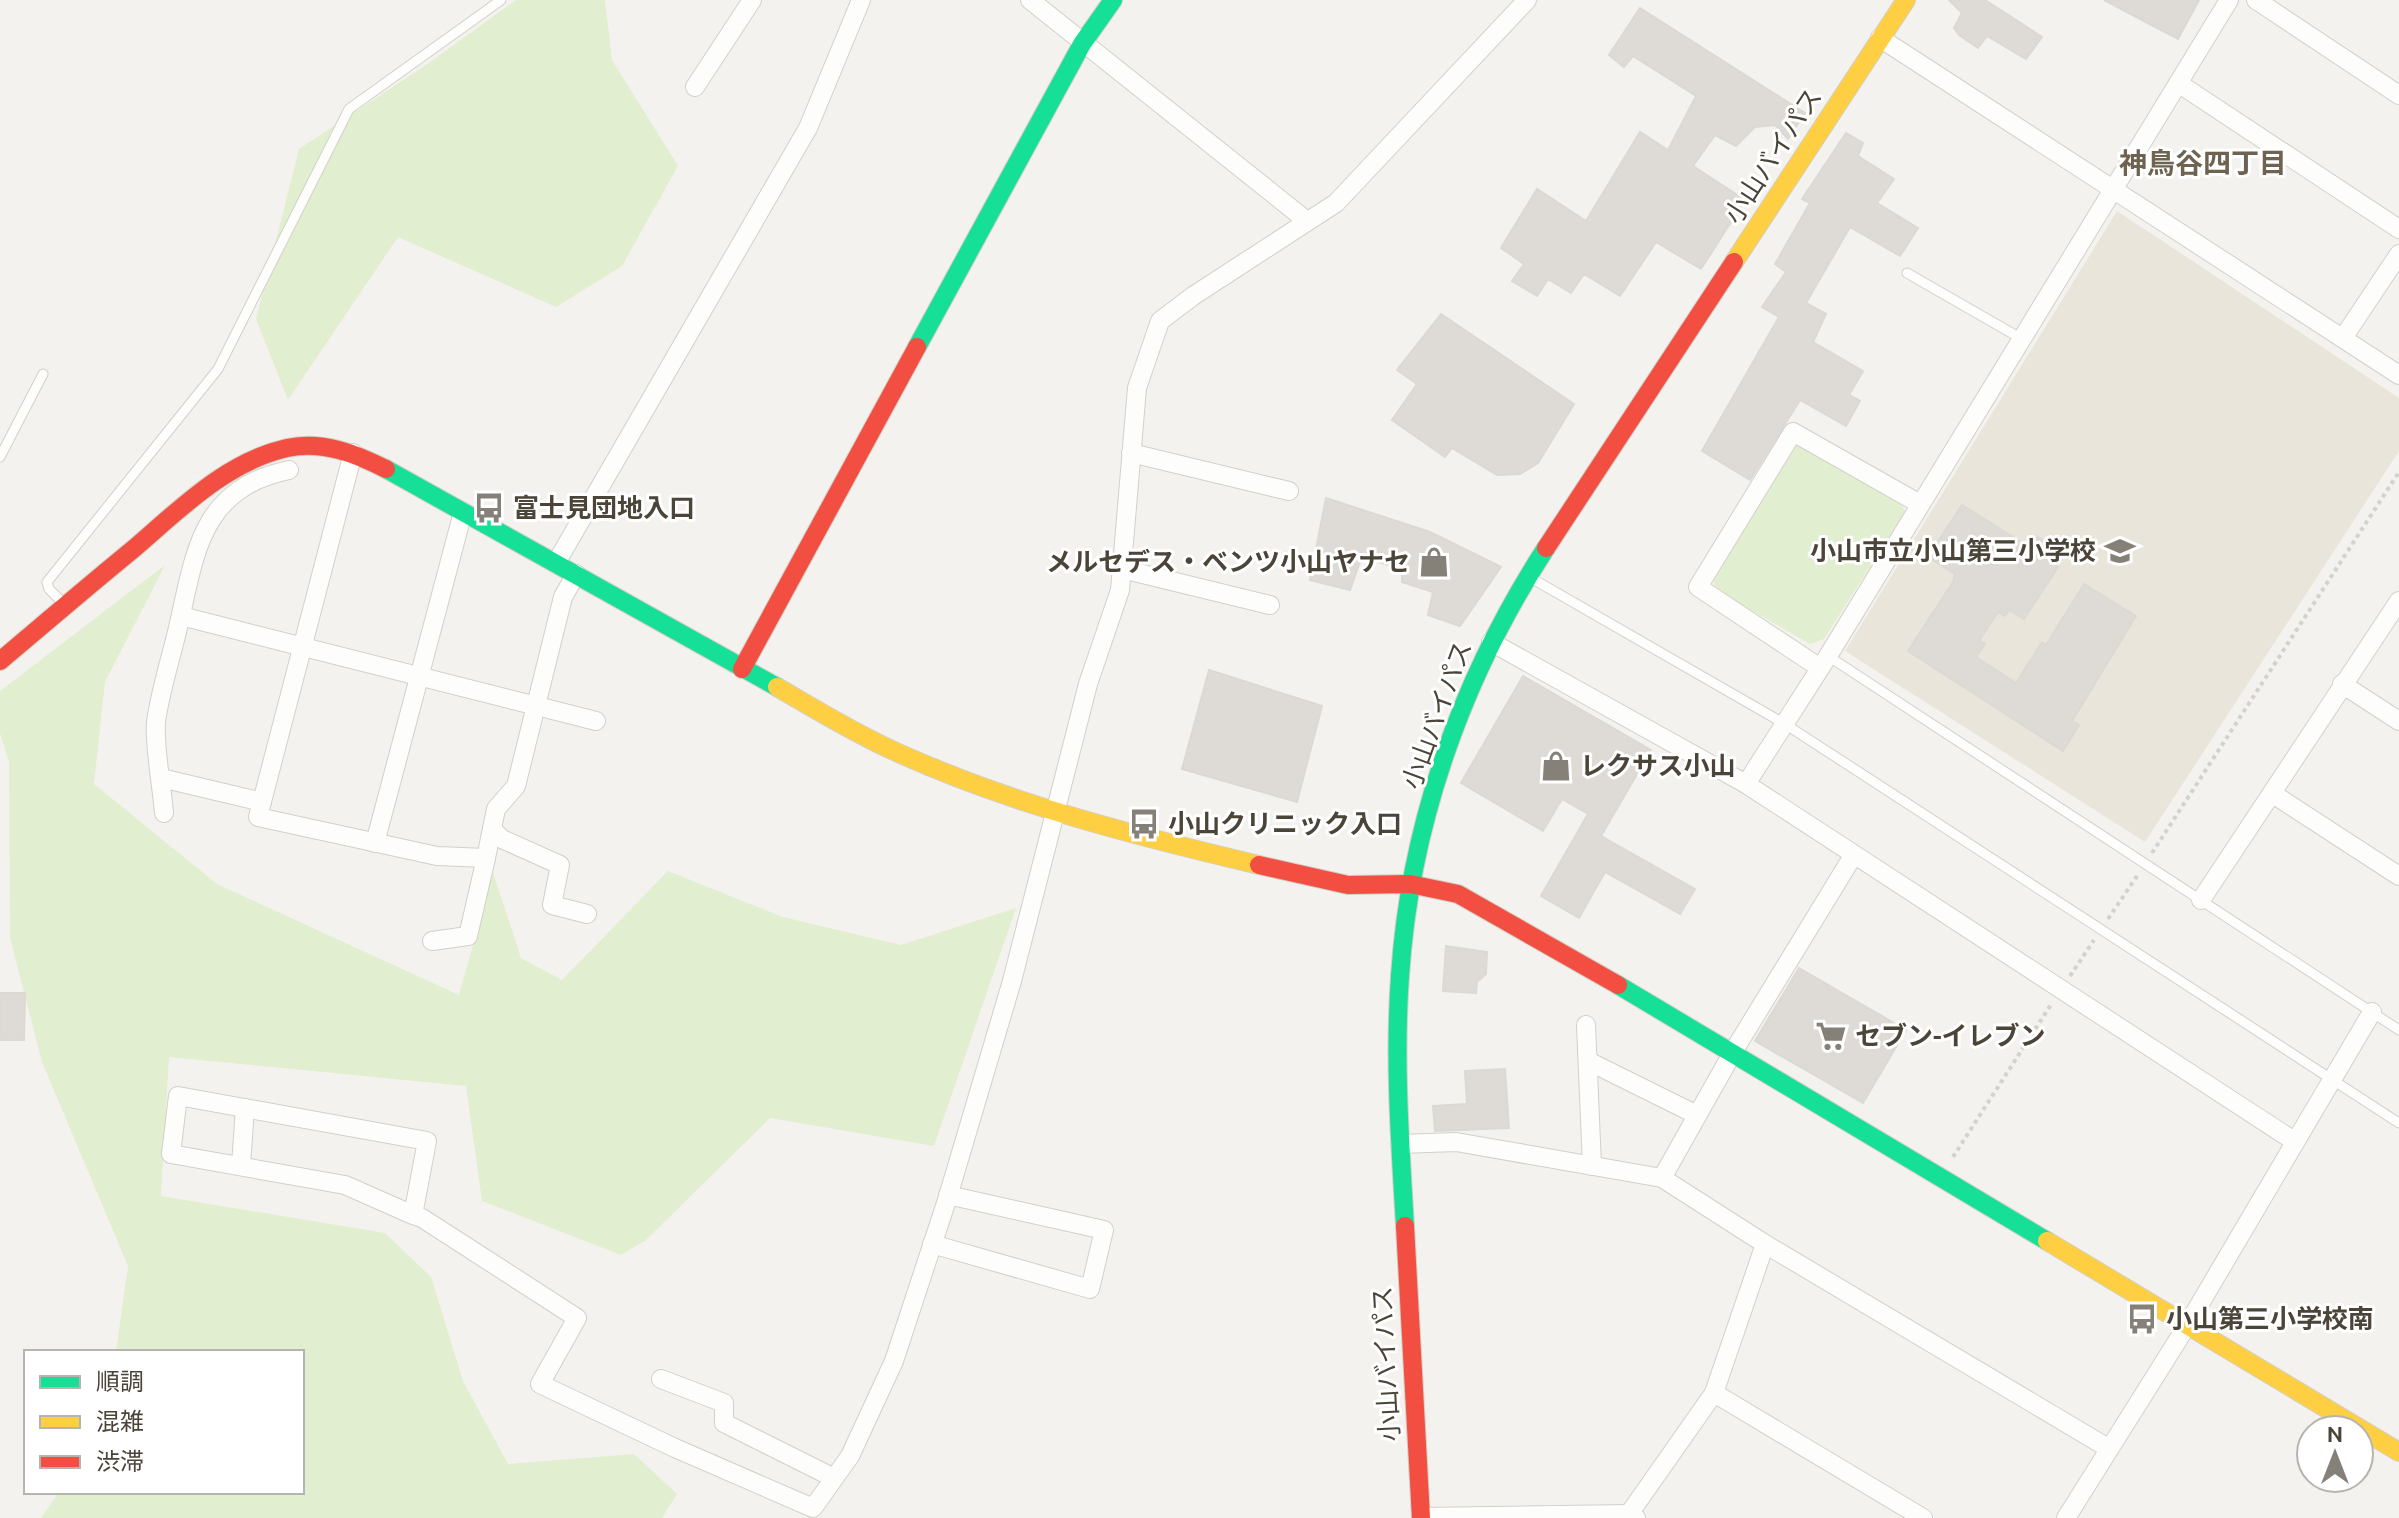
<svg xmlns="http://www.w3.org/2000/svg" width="2399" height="1518" font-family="Ubuntu,'Noto Sans JP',sans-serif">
	<rect width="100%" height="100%" fill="#f4f2ee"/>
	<path fill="#eae5da" d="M 2117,211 L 2399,398 L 2399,451 L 2145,842 L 1845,651 Z"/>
	<g fill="#e1eecf">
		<path d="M 516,0 L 605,0 L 612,60 L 678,166 L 622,266 L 556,307 L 398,237 L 288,400 L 256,319 L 299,149 L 429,63 Z"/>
		<path d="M 1802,440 L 1898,496 L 1905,512 L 1824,639 L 1810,644 L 1716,590 L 1713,579 L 1790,445 Z"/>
		<path d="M 165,565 L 105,682 L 94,784 L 217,884 L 459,995 L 493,873 L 521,958 L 562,980 L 668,871 L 783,917 L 901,945 L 1016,908 L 934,1146 L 770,1118 L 646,1240 L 621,1255 L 482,1201 L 466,1086 L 169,1057 L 161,1196 L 385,1233 L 431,1277 L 463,1381 L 508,1464 L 634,1454 L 677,1494 L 662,1518 L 41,1518 L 59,1492 L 302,1492 L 302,1352 L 116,1352 L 128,1266 L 42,1062 L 10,938 L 9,762 L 0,733 L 0,691 Z"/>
	</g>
	<g fill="#dedbd6" stroke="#dcd9d4" stroke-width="2">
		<path d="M 1949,0 L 1985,0 L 2042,37 L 2026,59 L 1987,36 L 1978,48 L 1959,35 L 1954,28 L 1962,13 Z"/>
		<path d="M 2104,0 L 2199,0 L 2178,39 Z"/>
		<path d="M 1640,8 L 1805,113 L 1788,139 L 1775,125 L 1755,127 L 1736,146 L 1715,135 L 1693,166 L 1745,200 L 1701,269 L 1656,242 L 1620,296 L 1584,274 L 1571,293 L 1548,279 L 1537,296 L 1512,281 L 1524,264 L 1501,248 L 1537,189 L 1586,221 L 1640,132 L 1668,150 L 1696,96 L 1633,56 L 1624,67 L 1609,55 Z"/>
		<path d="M 1846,133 L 1863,143 L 1858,156 L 1894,179 L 1877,203 L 1918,228 L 1900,256 L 1850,227 L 1806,303 L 1826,314 L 1813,342 L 1863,371 L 1849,395 L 1860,401 L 1846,426 L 1800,400 L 1750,480 L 1702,451 L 1779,317 L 1762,307 L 1786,272 L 1775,264 L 1810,203 L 1802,199 Z"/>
		<path d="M 1441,314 L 1574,404 L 1538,463 L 1520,474 L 1497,475 L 1452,448 L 1445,457 L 1392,420 L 1417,384 L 1397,370 Z"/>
		<path d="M 1326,498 L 1430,532 L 1501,567 L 1460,626 L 1428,615 L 1433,592 L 1402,582 L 1402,570 L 1362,556 L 1350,590 L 1310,580 Z"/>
		<path d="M 1962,505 L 2029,547 L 2036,536 L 2051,545 L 2043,557 L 2058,567 L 2024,619 L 2009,610 L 2005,616 L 1998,612 L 1979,641 L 1985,644 L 1976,657 L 2016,683 L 2042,642 L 2046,645 L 2084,584 L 2136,616 L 2072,721 L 2079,725 L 2063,751 L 1908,651 L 1953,582 L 1955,574 L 1928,557 Z"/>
		<path d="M 1209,670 L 1322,706 L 1297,802 L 1182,769 Z"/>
		<path d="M 1523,676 L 1651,750 L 1601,836 L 1695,889 L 1680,914 L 1605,872 L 1579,918 L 1541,896 L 1588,814 L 1562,799 L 1543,831 L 1461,783 Z"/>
		<path d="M 1446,946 L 1487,952 L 1486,974 L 1477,982 L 1476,993 L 1443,991 Z"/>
		<path d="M 1799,968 L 1906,1030 L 1863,1103 L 1755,1041 Z"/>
		<path d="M 0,993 L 25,993 L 24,1040 L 0,1040 Z"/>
		<path d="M 1505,1069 L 1509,1128 L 1435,1131 L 1433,1106 L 1467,1104 L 1465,1071 Z"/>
	</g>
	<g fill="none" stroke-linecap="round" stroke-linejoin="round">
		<g stroke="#d2d0cb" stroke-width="11">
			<g id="lane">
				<path d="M 1907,273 L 2022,339"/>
				<path d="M 0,457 L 43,374"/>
				<path d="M 1531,578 L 1785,724 L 2399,1123"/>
				<path d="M 64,604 L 49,589 L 47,582 L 218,369 L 349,109 L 501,0"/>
				<path d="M 1828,656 L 2399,1030"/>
			</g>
		</g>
		<g stroke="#d2d0cb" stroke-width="20">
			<g id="street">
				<path d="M 1030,0 L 1307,221"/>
				<path d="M 2256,0 L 2399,95"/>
				<path d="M 1880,38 L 2399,375"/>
				<path d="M 2178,83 L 2399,229"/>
				<path d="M 695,87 L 752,0"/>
				<path d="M 2343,338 L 2399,254"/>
				<path d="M 353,453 L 258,817 L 437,856 L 486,858 L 496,809 L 516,786 L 563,597 L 576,574"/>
				<path d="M 1131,453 L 1289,491"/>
				<path d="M 556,563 L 808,128 L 861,0"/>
				<path d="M 1122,569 L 1270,605"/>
				<path d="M 181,616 L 596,721"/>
				<path d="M 1491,642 L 1746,784 L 2294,1141"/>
				<path d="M 1820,668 L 1698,587 L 1793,432 L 1920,504"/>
				<path d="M 2342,684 L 2399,721"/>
				<path d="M 161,778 L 262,802"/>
				<path d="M 1746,784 L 1828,656 L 2229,0"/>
				<path d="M 2273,794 L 2399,876"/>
				<path d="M 164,813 C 162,787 154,746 156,722 C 160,692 170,661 177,632 C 195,556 198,489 289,470"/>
				<path d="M 492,829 L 502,839 L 560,865 L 552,905 L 587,914"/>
				<path d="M 375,843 L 463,512"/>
				<path d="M 2201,900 L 2399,601"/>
				<path d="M 432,941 L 468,936 L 486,858"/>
				<path d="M 1586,1025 L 1592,1166"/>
				<path d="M 1588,1061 L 1697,1115"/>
				<path d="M 1400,1144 L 1456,1142 L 1662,1178 L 1765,1244 L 2108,1448"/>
				<path d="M 241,1165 L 245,1108"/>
				<path d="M 1662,1178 L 1733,1052 L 1853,856"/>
				<path d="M 413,1215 L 427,1141 L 178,1096 L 171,1154 L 345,1185 L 413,1215 L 422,1218 L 577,1318 L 540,1384 L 675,1448 L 813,1508 L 850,1456 L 894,1361 L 947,1200 L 1012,981 L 1088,684 L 1120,590 L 1137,388 L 1160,321 L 1193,296 L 1336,203 L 1527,0"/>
				<path d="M 932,1244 L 1090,1289 L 1104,1230 L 948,1195"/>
				<path d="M 661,1379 L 724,1403 L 724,1423 L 834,1478"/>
				<path d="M 1714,1393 L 1923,1518"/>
				<path d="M 1421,1517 L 1629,1514 L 1636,1518"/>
				<path d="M 1629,1518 L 1629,1514 L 1714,1393 L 1765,1244"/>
				<path d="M 2066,1518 L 2188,1324 L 2372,1012"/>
			</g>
		</g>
		<g stroke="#d3cfc5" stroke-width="20">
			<g id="fast">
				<path d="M 917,347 L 1082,44 L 1113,0"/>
				<path d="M 386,469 L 777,687"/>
				<path d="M 1618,985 L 2047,1241"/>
				<path d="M 1405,1226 C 1400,1142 1394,1059 1400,976 C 1410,823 1463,676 1546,548"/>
			</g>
		</g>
		<g stroke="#d3cfc5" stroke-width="20">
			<g id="slow">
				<path d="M 1734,262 L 1906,0"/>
				<path d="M 777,687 C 815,709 854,733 894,751 C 1010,804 1136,836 1259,865"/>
				<path d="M 2047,1241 L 2399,1452"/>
			</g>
		</g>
		<g stroke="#d3cfc5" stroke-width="20">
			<g id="jam">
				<path d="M 1546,548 L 1734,262"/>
				<path d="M 0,661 C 44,624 87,587 131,551 C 178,511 225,462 287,448 C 322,440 356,454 386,469"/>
				<path d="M 742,669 L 917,347"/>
				<path d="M 1259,865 L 1348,885 L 1410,884 L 1458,894 L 1618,985"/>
				<path d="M 1405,1226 L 1421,1518"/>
			</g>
		</g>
		<g stroke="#d3d2cc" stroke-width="4" stroke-dasharray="4 4" stroke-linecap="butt">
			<path d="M 2152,853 L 2399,472"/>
			<path d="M 2108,919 L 2139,873"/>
			<path d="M 2070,976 L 2094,940"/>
			<path d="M 1953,1157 L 2052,1003"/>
		</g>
		<use href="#lane" stroke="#fdfdfc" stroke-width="9"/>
		<use href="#street" stroke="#fdfdfc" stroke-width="18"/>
		<use href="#fast" stroke="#16e098" stroke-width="18"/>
		<use href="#slow" stroke="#ffcf43" stroke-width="18"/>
		<use href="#jam" stroke="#f24e42" stroke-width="18"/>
	</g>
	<defs>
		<g id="bus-bare" transform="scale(2.4)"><path d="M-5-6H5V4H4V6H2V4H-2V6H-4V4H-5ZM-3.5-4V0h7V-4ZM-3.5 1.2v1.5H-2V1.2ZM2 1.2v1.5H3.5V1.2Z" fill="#868178" stroke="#fff" stroke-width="2.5" paint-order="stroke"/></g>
		<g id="school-bare" transform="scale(2.4)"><path d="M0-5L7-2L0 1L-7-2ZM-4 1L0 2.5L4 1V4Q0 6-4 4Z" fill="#868178" stroke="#fff" stroke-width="2.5" paint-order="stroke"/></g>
		<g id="shop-bare" transform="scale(2.4)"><path d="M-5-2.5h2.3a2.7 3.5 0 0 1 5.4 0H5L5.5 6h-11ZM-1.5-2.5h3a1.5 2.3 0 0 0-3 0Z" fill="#868178" stroke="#fff" stroke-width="2.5" paint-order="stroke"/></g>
		<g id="supermarket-bare" transform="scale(2.4)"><path d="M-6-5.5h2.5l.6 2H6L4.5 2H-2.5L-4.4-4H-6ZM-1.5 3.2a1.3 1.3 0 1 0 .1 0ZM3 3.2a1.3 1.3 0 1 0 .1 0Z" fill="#868178" stroke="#fff" stroke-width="2.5" paint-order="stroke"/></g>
	</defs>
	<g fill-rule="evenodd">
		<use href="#bus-bare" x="489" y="508"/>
		<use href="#school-bare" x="2120" y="551"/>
		<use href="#shop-bare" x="1434" y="562"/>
		<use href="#shop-bare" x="1556" y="766"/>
		<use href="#bus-bare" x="1144" y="824"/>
		<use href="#supermarket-bare" x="1831" y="1036"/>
		<use href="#bus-bare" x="2142" y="1319"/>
	</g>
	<g text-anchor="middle" stroke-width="6" stroke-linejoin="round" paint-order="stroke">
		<g font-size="26" fill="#4b4439" stroke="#fff">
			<text transform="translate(1773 156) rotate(-57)" y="9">小山バイパス</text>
			<text transform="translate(1437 715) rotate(-70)" y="9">小山バイパス</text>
			<text transform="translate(1386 1364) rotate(-93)" y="9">小山バイパス</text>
		</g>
		<g font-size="26" font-weight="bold" fill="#4b4439" stroke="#fff" text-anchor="start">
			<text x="513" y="517">富士見団地入口</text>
			<text x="2096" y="560" text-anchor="end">小山市立小山第三小学校</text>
			<text x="1410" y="571" text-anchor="end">メルセデス・ベンツ小山ヤナセ</text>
			<text x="1580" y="775">レクサス小山</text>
			<text x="1168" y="833">小山クリニック入口</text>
			<text x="1855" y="1045">セブン-イレブン</text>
			<text x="2166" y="1328">小山第三小学校南</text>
		</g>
		<g font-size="28" font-weight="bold" fill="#6e6250" stroke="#fff">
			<text x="2203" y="173">神鳥谷四丁目</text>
		</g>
	</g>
	<rect x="24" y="1350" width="280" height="144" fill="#ffffff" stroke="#b7b4b0" stroke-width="2"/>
	<rect x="40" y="1376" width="40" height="12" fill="#16e098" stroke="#b7b4b0" stroke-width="2"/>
	<text x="96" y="1390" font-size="24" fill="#4b4439">順調</text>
	<rect x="40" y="1416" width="40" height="12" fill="#ffcf43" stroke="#b7b4b0" stroke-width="2"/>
	<text x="96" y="1430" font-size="24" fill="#4b4439">混雑</text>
	<rect x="40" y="1456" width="40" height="12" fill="#f24e42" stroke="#b7b4b0" stroke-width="2"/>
	<text x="96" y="1470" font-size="24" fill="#4b4439">渋滞</text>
	<g transform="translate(2335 1454)"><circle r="38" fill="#ffffff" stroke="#b7b4b0" stroke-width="2"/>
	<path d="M0-6L14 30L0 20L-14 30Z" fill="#868178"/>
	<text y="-12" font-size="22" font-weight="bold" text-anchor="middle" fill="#4b4439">N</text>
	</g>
</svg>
